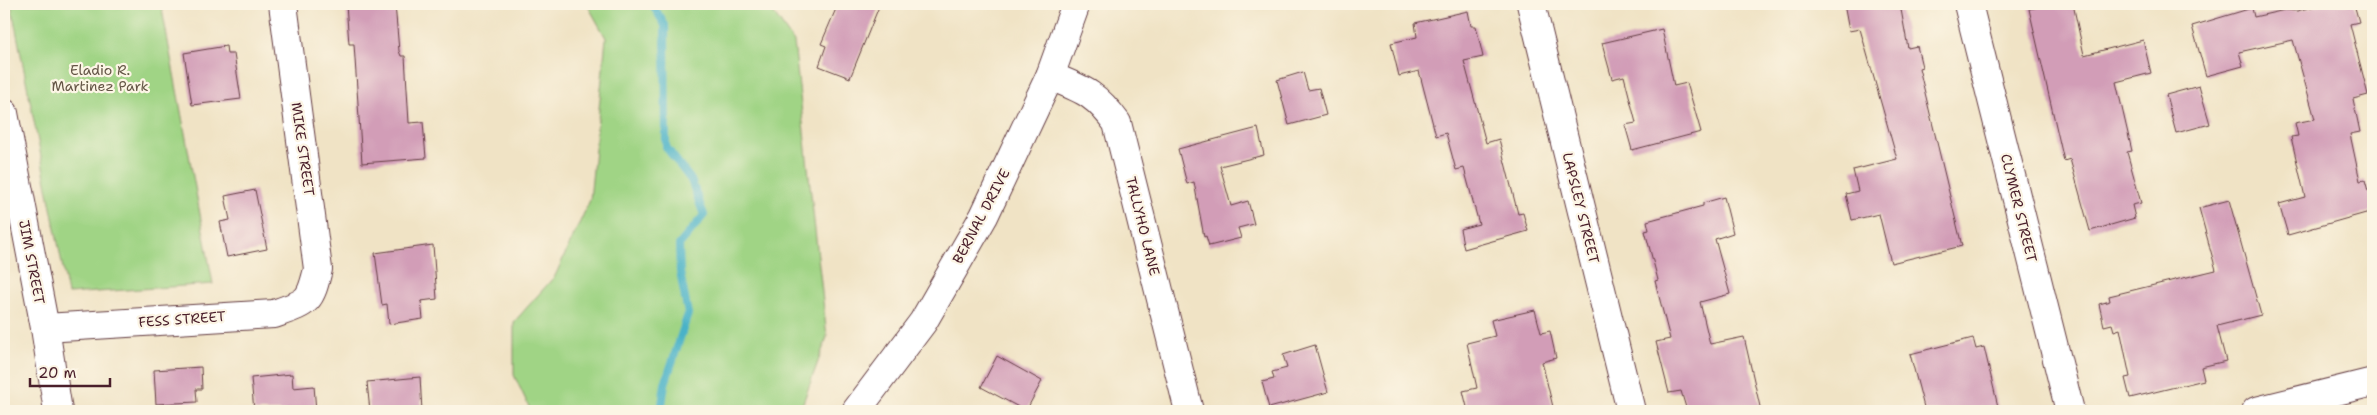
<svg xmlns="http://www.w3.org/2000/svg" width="2377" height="415" font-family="'Shantell Sans',sans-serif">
	<rect width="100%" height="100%" fill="#fcf5e5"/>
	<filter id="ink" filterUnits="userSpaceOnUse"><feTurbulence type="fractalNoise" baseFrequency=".02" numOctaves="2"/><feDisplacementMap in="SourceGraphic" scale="10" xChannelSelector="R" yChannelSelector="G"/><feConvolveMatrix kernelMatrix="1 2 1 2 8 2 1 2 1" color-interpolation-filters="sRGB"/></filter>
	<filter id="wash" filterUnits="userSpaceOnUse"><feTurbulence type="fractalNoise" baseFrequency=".0096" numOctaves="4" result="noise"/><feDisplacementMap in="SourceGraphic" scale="20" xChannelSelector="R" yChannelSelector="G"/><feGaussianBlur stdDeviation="1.12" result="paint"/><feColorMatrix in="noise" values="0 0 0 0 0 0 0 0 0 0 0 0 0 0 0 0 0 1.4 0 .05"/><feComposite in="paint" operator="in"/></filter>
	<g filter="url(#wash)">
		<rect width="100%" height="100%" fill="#f0e3c5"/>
		<g fill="#a0d485" stroke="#757a58">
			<path d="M 11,4 L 161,4 L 213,284 L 68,294 Z"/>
			<path d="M 587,4 L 767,4 L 794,42 L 827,337 L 800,411 L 531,411 L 514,375 L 514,322 L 555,276 L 590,200 L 606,38 Z"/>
		</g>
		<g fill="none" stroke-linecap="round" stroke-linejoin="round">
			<path stroke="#4ab2c8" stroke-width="8" d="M 652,4 L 665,25 L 666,147 L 691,180 L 704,215 L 679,245 L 680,272 L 688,314 L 665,384 L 661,411"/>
		</g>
		<g id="blocks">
			<g fill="#d29db7">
				<path d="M 346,4 L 395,4 L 399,51 L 401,56 L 405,56 L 409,123 L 423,122 L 426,158 L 362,163 L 354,44 L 349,44 Z"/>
				<path d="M 838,4 L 880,4 L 850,78 L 819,66 L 826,46 L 821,44 Z"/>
				<path d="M 1844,4 L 1900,4 L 1908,48 L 1917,46 L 1922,67 L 1919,68 L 1962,246 L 1891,263 L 1879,214 L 1852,220 L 1846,194 L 1858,191 L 1853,170 L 1897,159 L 1860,29 L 1849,31 Z"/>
				<path d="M 2054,4 L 2073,4 L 2084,55 L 2143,40 L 2151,73 L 2116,82 L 2132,151 L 2127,152 L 2141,203 L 2132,205 L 2135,218 L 2090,231 L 2070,159 L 2064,161 L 2029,9 Z"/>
				<path d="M 2322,4 L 2354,4 L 2359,22 L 2350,24 L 2368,95 L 2353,99 L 2360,132 L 2350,134 L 2360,181 L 2365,180 L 2368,191 L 2373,190 L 2373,211 L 2288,235 L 2279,204 L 2305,197 L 2291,137 L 2298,136 L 2295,123 L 2315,119 L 2293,40 L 2239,52 L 2243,66 L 2206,76 L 2192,26 L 2252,8 L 2254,17 L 2285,10 L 2297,11 Z"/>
				<path d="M 1468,11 L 1471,26 L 1476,26 L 1483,57 L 1464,61 L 1486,143 L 1499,139 L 1518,214 L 1523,213 L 1528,231 L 1464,249 L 1460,229 L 1479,224 L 1464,168 L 1456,170 L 1446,133 L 1436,136 L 1419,71 L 1399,76 L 1391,43 L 1417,37 L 1415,23 Z"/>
				<path d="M 1662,29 L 1674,86 L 1687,83 L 1701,132 L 1632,150 L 1625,125 L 1636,123 L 1624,76 L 1612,79 L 1602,43 Z"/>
				<path d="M 226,46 L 227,54 L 234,54 L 241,99 L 192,105 L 184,53 Z"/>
				<path d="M 1303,72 L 1308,90 L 1319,88 L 1326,115 L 1289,125 L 1277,80 Z"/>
				<path d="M 2199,86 L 2210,124 L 2176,133 L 2166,95 Z"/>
				<path d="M 1258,128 L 1264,155 L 1220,166 L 1231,206 L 1248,201 L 1254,224 L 1238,228 L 1241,238 L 1209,246 L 1206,236 L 1204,237 L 1194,182 L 1187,184 L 1178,149 Z"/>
				<path d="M 255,190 L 267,249 L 227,257 L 220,222 L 230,220 L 225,196 Z"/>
				<path d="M 1724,197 L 1733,233 L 1715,239 L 1730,294 L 1700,302 L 1710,344 L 1744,337 L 1761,411 L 1687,411 L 1681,391 L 1669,393 L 1656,342 L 1670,339 L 1655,281 L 1658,280 L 1645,231 L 1649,230 L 1647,221 L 1703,206 L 1703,203 Z"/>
				<path d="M 2229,200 L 2261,315 L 2217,326 L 2226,361 L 2201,367 L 2204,380 L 2130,398 L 2125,378 L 2130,377 L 2120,329 L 2114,331 L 2112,324 L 2104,326 L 2099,304 L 2110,301 L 2109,296 L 2216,270 L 2199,208 Z"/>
				<path d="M 433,245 L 437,299 L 421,301 L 423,319 L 389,324 L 387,304 L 382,305 L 375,253 Z"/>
				<path d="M 1535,310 L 1541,333 L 1550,331 L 1556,358 L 1542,362 L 1554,411 L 1468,411 L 1463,391 L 1477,388 L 1467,343 L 1495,336 L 1491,320 Z"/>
				<path d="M 1973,338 L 1976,349 L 1984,347 L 1999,411 L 1925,411 L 1910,354 Z"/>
				<path d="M 1315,345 L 1328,392 L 1269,408 L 1262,382 L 1274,379 L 1272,372 L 1287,368 L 1283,355 Z"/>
				<path d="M 997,356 L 1042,381 L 1026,411 L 981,387 Z"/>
				<path d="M 201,367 L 202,389 L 196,389 L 197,402 L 156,404 L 154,370 Z"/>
				<path d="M 292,374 L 293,388 L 314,386 L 316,411 L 254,411 L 251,378 Z"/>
				<path d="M 420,377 L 422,411 L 370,411 L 367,382 Z"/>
			</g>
		</g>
	</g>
	<g filter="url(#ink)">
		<use href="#blocks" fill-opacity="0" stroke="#633c42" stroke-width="1"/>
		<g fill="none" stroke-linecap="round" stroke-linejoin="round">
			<g stroke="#633c42" stroke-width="30">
				<g id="street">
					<path d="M 1531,4 L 1631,411"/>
					<path d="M 1968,4 L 2070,411"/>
					<path d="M 1050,76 C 1084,90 1095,93 1117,123 L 1189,411"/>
					<path d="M 4,113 L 45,328 L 58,411"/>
					<path d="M 45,328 L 274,314 C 308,302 310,303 318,269 L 283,4"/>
					<path d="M 2256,411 L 2373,382"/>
				</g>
			</g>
			<g stroke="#633c42" stroke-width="30">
				<path id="secondary" d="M 856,411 L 923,322 L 984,216 L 1050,76 L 1076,4"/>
			</g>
			<use href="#street" stroke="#fff" stroke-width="28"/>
			<use href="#secondary" stroke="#fff" stroke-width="28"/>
		</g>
	</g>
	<g text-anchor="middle" stroke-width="4.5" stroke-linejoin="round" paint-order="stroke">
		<g font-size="14" fill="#645546" stroke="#fcf5e5">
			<text x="100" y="75">Eladio R.<tspan x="100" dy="16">Martinez Park</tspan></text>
		</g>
		<g font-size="14" fill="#4a1f2b" stroke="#fcf5e5">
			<text transform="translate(303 149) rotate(82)" y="5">MIKE STREET</text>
			<text transform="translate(1581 208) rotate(76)" y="5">LAPSLEY STREET</text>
			<text transform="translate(2019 208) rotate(76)" y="5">CLYMER STREET</text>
			<text transform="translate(981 216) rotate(-62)" y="5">BERNAL DRIVE</text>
			<text transform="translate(1143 226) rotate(76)" y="5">TALLYHO LANE</text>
			<text transform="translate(32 262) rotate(79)" y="5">JIM STREET</text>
			<text transform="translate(182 319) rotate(-4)" y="5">FESS STREET</text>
		</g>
	</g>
	<rect width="2377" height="415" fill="none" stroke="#fcf5e5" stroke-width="20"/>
	<path d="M30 378v8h80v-8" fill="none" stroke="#4a1f2b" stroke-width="2.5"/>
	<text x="38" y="378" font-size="15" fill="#4a1f2b" stroke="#fcf5e5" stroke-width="4" paint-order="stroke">20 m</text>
</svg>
